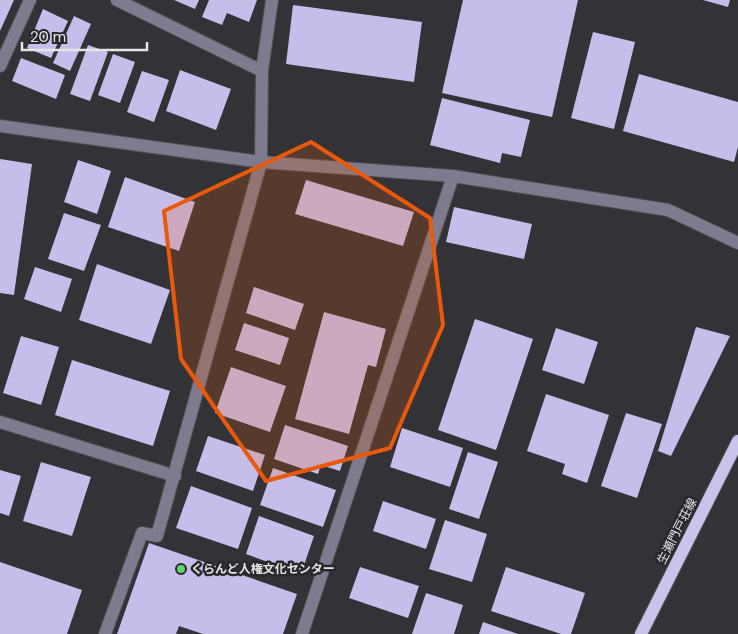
<svg xmlns="http://www.w3.org/2000/svg" width="738" height="634" font-family="'DM Sans','Noto Sans JP',sans-serif">
	<rect width="100%" height="100%" fill="#333236"/>
	<g fill="#c6bdeb">
		<path d="M 0,0 L 14,0 L 0,31 Z"/>
		<path d="M 174,0 L 199,0 L 195,9 Z"/>
		<path d="M 209,0 L 257,0 L 249,22 L 227,13 L 222,25 L 202,17 Z"/>
		<path d="M 463,0 L 578,0 L 552,117 L 442,93 Z"/>
		<path d="M 703,0 L 730,0 L 728,7 Z"/>
		<path d="M 293,5 L 422,22 L 414,82 L 286,64 Z"/>
		<path d="M 43,9 L 68,21 L 51,58 L 27,48 Z"/>
		<path d="M 74,16 L 91,24 L 70,71 L 53,63 Z"/>
		<path d="M 593,32 L 635,42 L 614,129 L 571,118 Z"/>
		<path d="M 88,45 L 108,52 L 90,101 L 70,94 Z"/>
		<path d="M 113,54 L 135,62 L 120,103 L 98,95 Z"/>
		<path d="M 21,58 L 65,75 L 56,99 L 12,81 Z"/>
		<path d="M 180,70 L 231,89 L 216,130 L 166,111 Z"/>
		<path d="M 142,71 L 169,80 L 154,122 L 127,112 Z"/>
		<path d="M 639,74 L 738,102 L 738,147 L 734,162 L 623,131 Z"/>
		<path d="M 442,98 L 530,120 L 521,157 L 502,153 L 500,163 L 430,145 Z"/>
		<path d="M 0,159 L 32,164 L 14,295 L 0,293 Z"/>
		<path d="M 78,160 L 111,171 L 97,214 L 64,202 Z"/>
		<path d="M 125,177 L 195,202 L 179,251 L 108,227 Z"/>
		<path d="M 306,180 L 414,212 L 403,246 L 295,214 Z"/>
		<path d="M 454,207 L 532,224 L 524,259 L 446,242 Z"/>
		<path d="M 64,213 L 101,225 L 84,271 L 48,259 Z"/>
		<path d="M 97,264 L 170,290 L 151,344 L 79,320 Z"/>
		<path d="M 35,267 L 72,279 L 61,312 L 24,299 Z"/>
		<path d="M 254,287 L 304,304 L 295,330 L 246,313 Z"/>
		<path d="M 324,312 L 386,329 L 376,367 L 368,365 L 349,434 L 295,419 Z"/>
		<path d="M 475,319 L 533,339 L 496,450 L 438,430 Z"/>
		<path d="M 244,323 L 289,338 L 280,365 L 235,350 Z"/>
		<path d="M 696,327 L 730,336 L 671,456 L 658,451 Z"/>
		<path d="M 556,328 L 598,342 L 584,384 L 542,370 Z"/>
		<path d="M 21,336 L 59,347 L 41,405 L 3,393 Z"/>
		<path d="M 72,360 L 170,391 L 153,446 L 55,415 Z"/>
		<path d="M 231,367 L 286,386 L 270,432 L 215,413 Z"/>
		<path d="M 546,394 L 609,415 L 587,483 L 562,474 L 565,464 L 527,451 Z"/>
		<path d="M 626,413 L 662,424 L 637,498 L 601,486 Z"/>
		<path d="M 285,425 L 348,446 L 340,471 L 321,465 L 318,474 L 274,459 Z"/>
		<path d="M 402,428 L 463,448 L 450,487 L 390,467 Z"/>
		<path d="M 208,436 L 265,455 L 253,491 L 196,471 Z"/>
		<path d="M 468,452 L 498,462 L 479,519 L 449,509 Z"/>
		<path d="M 41,462 L 91,477 L 72,536 L 23,521 Z"/>
		<path d="M 273,468 L 336,490 L 323,527 L 260,505 Z"/>
		<path d="M 0,470 L 21,476 L 9,516 L 0,513 Z"/>
		<path d="M 191,486 L 252,508 L 238,549 L 176,528 Z"/>
		<path d="M 383,501 L 436,519 L 426,549 L 373,531 Z"/>
		<path d="M 259,516 L 314,536 L 301,574 L 246,554 Z"/>
		<path d="M 445,520 L 487,534 L 472,582 L 429,569 Z"/>
		<path d="M 149,543 L 297,594 L 283,634 L 203,634 L 179,626 L 176,634 L 117,634 Z"/>
		<path d="M 0,562 L 82,590 L 67,634 L 0,634 Z"/>
		<path d="M 360,567 L 419,586 L 408,618 L 349,598 Z"/>
		<path d="M 506,567 L 585,593 L 571,634 L 561,634 L 491,611 Z"/>
		<path d="M 426,593 L 463,605 L 454,634 L 412,634 Z"/>
		<path d="M 483,622 L 518,634 L 479,634 Z"/>
	</g>
	<g fill="none" stroke-linecap="round" stroke-linejoin="round">
		<g stroke="#4f4f52" stroke-width="14">
			<g id="minor">
				<path d="M 117,0 L 262,71"/>
				<path d="M 0,66 L 30,0"/>
				<path d="M 0,126 L 261,162 L 453,176 L 668,210 L 738,243"/>
				<path d="M 0,422 L 175,476"/>
				<path d="M 105,634 L 142,533 L 157,536 L 261,162 L 262,71 L 272,0"/>
				<path d="M 302,634 L 453,176"/>
			</g>
		</g>
		<g stroke="#4f4f52" stroke-width="14">
			<path id="major" d="M 641,634 L 738,441"/>
		</g>
		<use href="#minor" stroke="#7f7b8e" stroke-width="12"/>
		<use href="#major" stroke="#ccc3eb" stroke-width="12"/>
	</g>
	<path fill="#e8590c" fill-opacity="0.2" stroke="#e8590c" stroke-width="4" stroke-linejoin="round" d="M 311,142 L 430,218 L 443,325 L 390,448 L 266,481 L 181,359 L 164,211 Z"/>
	<circle fill="#62d469" stroke="#29282c" stroke-width="2" cx="181" cy="569" r="5"/>
	<g text-anchor="middle" stroke-width="5" stroke-linejoin="round" paint-order="stroke">
		<g font-size="12" fill="#e5e5e7" stroke="#29282c">
			<text transform="translate(677 531) rotate(-63)" y="4">生瀬門戸荘線</text>
		</g>
		<g font-size="12" font-weight="bold" fill="#e5e5e7" stroke="#29282c" text-anchor="start">
			<text x="191" y="573">くらんど人権文化センター</text>
		</g>
	</g>
	<path d="M22 42v8h125v-8" fill="none" stroke="#e5e5e7" stroke-width="2.5"/>
	<text x="30" y="42" font-size="15" fill="#e5e5e7" stroke="#29282c" stroke-width="4" paint-order="stroke">20 m</text>
</svg>
